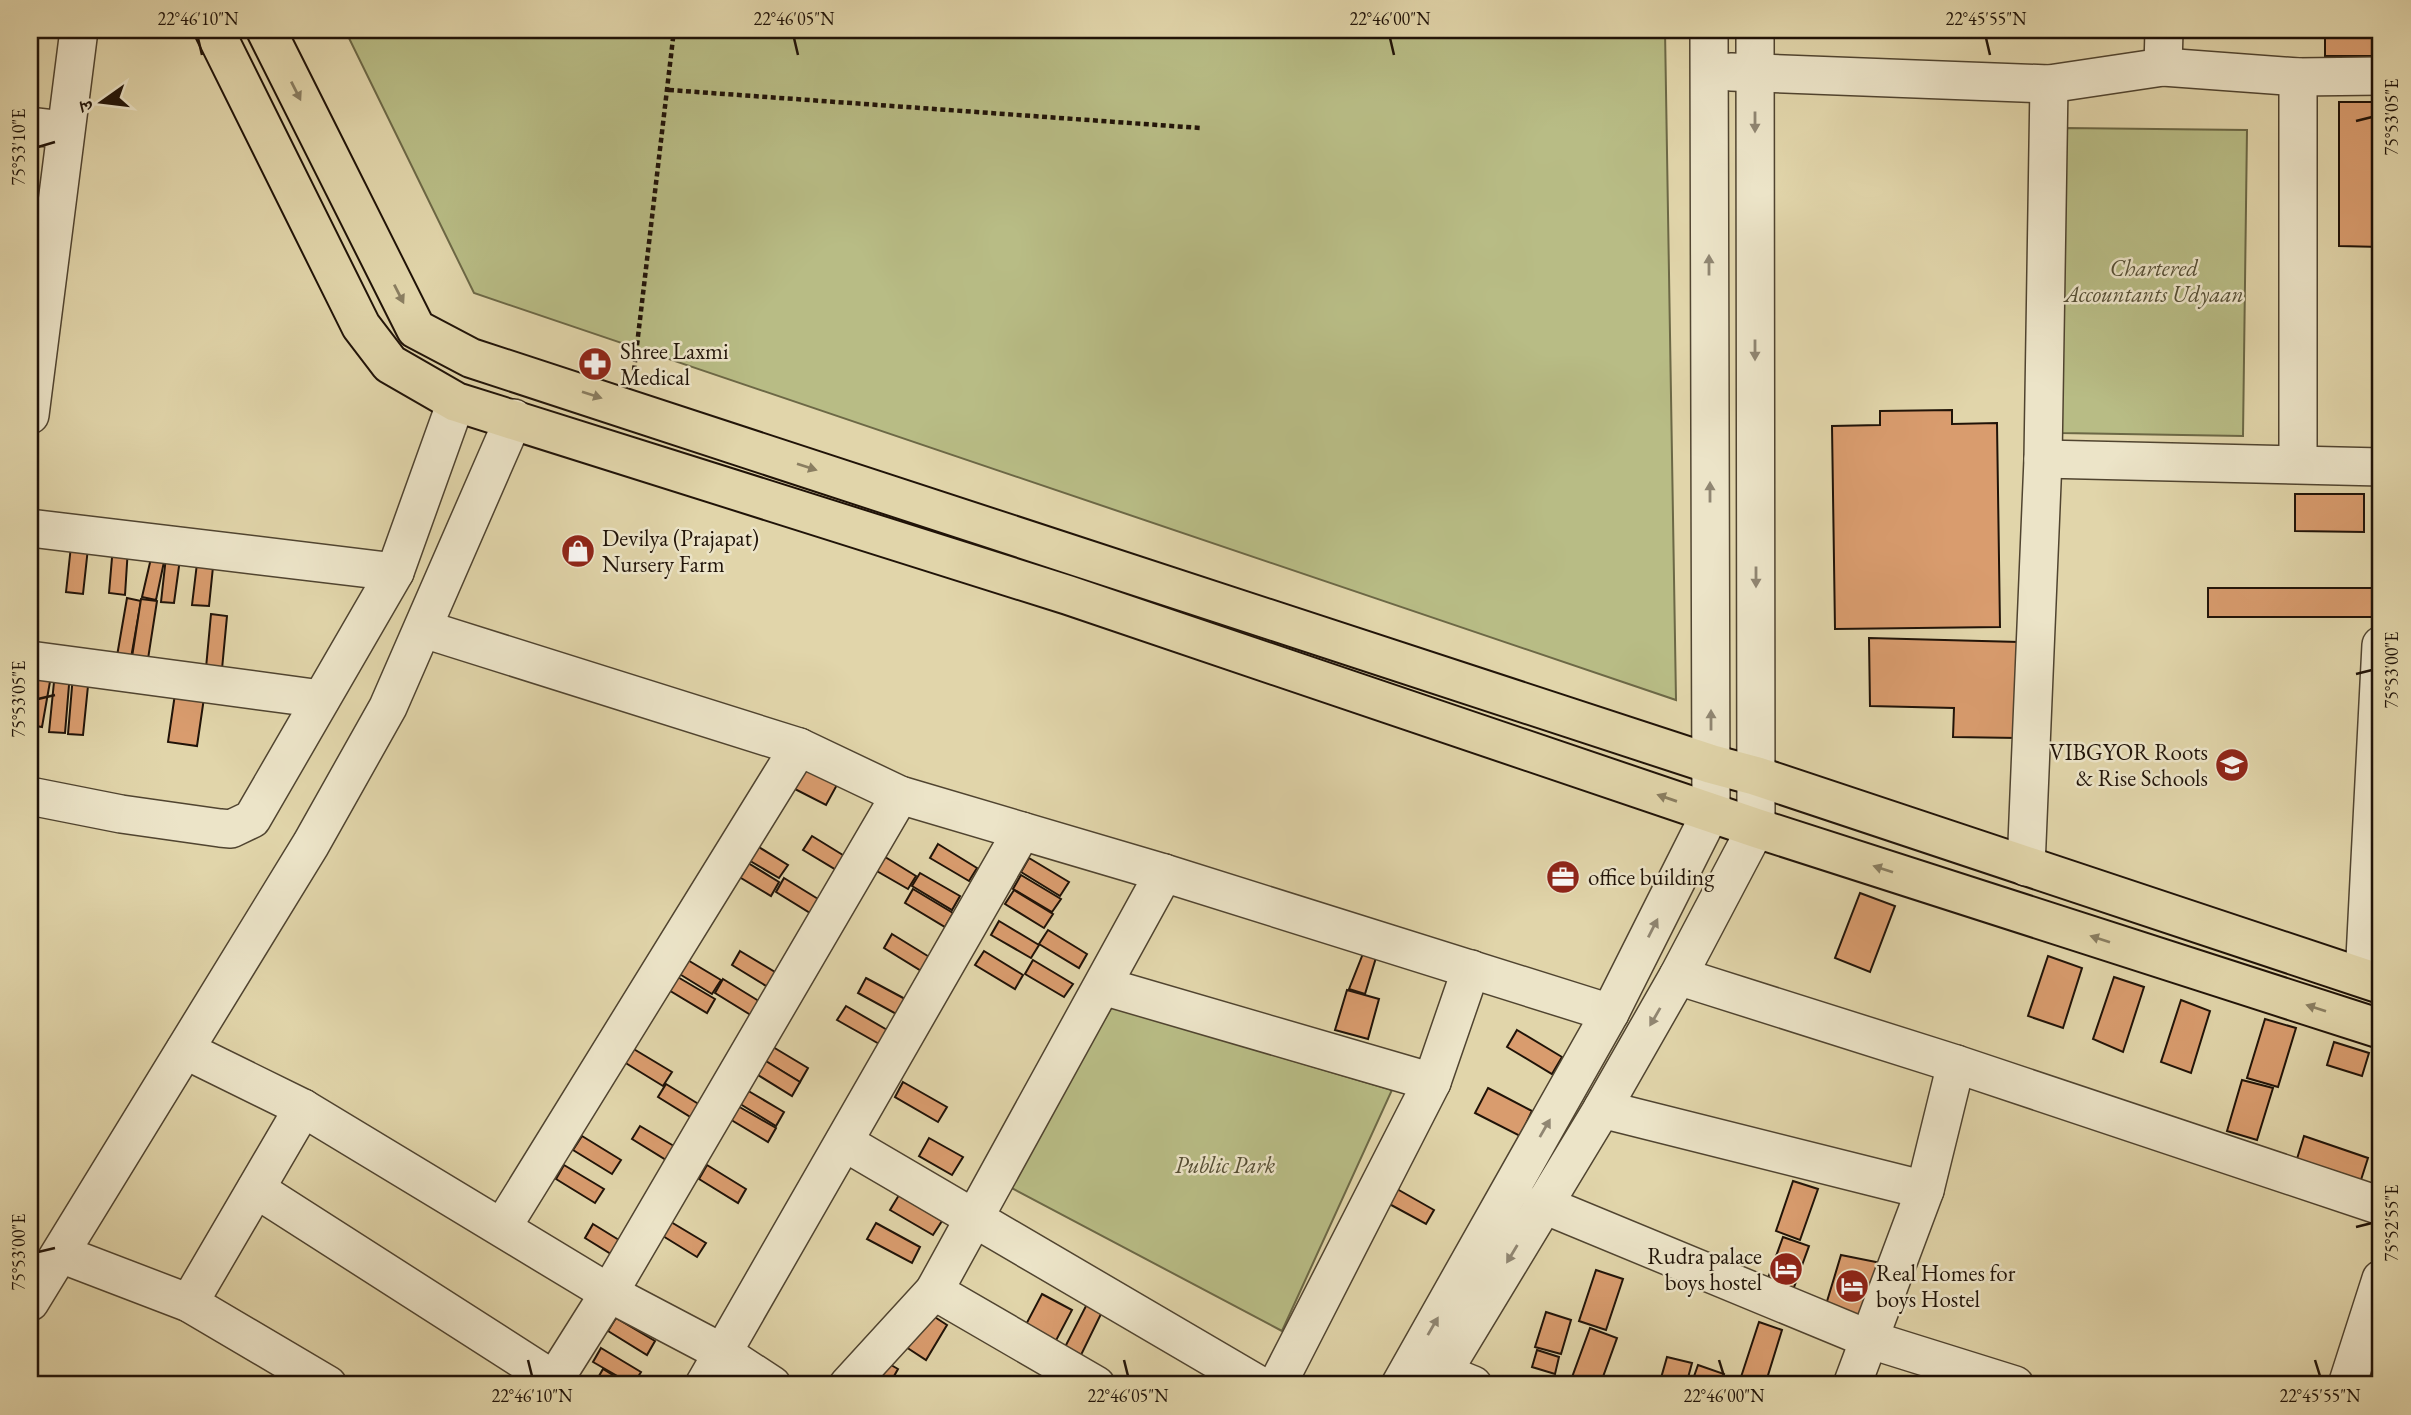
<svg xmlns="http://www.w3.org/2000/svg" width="2411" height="1415" font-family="'EB Garamond','Noto Serif Devanagari',serif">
	<rect width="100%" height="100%" fill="#e1d5aa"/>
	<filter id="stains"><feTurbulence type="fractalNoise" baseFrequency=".00286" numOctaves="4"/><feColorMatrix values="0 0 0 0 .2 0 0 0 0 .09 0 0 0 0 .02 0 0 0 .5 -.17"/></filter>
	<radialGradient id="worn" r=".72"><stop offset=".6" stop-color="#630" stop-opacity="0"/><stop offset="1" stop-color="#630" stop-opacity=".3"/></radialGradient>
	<g fill="#b8bc85" stroke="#6c6846" stroke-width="2">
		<path d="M 345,30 L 1665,30 L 1676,700 L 474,293 Z"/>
		<path d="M 2065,128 L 2247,130 L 2243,436 L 2061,433 Z"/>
		<path d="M 1112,1007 L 1392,1090 L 1282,1331 L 1006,1185 Z"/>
	</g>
	<g fill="#d99c6e" stroke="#201308" stroke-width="2">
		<path d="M 1823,30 L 1892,30 L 1823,31 Z"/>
		<path d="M 2040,30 L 2126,30 L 2126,34 L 2041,36 Z"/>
		<rect x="2325" y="30" width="56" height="26"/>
		<path d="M 2339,102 L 2381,102 L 2381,247 L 2339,246 Z"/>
		<path d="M 1952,410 L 1952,424 L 1997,423 L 2000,627 L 1835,629 L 1832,426 L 1880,425 L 1880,411 Z"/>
		<path d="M 2295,494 L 2364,494 L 2364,532 L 2295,531 Z"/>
		<path d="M 71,546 L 88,548 L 83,594 L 66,592 Z"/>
		<path d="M 113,546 L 128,548 L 125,595 L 109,593 Z"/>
		<path d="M 152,554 L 165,557 L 156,600 L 142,597 Z"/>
		<path d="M 198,555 L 214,557 L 209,606 L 192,605 Z"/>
		<path d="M 166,557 L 180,559 L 174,603 L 161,602 Z"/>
		<rect x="2208" y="588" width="166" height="29"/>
		<path d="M 127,598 L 141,601 L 131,658 L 117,656 Z"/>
		<path d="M 141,599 L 157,601 L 148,659 L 132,657 Z"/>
		<path d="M 211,614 L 227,616 L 222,669 L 206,668 Z"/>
		<path d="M 1869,638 L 2019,642 L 2018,738 L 1953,737 L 1954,708 L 1870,706 Z"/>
		<path d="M 55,672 L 70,673 L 65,733 L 49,732 Z"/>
		<path d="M 30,673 L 51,676 L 42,727 L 30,725 Z"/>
		<path d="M 73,675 L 89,676 L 83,735 L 68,734 Z"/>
		<path d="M 176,687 L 205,691 L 197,746 L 168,742 Z"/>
		<path d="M 798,763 L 838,783 L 826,805 L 787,785 Z"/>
		<path d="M 812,836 L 851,860 L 843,874 L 803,850 Z"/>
		<path d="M 749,841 L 788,865 L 779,878 L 740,855 Z"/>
		<path d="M 938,844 L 977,868 L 969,881 L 930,858 Z"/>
		<path d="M 877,852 L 916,876 L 908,889 L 868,866 Z"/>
		<path d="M 740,858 L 779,882 L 771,896 L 731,872 Z"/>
		<path d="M 1029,858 L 1069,882 L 1060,896 L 1021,872 Z"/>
		<path d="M 920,873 L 960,896 L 952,910 L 912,886 Z"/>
		<path d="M 1021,875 L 1061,899 L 1052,912 L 1013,889 Z"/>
		<path d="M 784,878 L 823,902 L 815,916 L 776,892 Z"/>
		<path d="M 913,889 L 953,913 L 945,927 L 905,903 Z"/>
		<path d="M 1014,890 L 1053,914 L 1044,928 L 1005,904 Z"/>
		<path d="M 1860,893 L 1895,906 L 1870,972 L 1835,958 Z"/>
		<path d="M 999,921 L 1039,945 L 1031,958 L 991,935 Z"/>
		<path d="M 1048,930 L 1087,954 L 1079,968 L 1039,944 Z"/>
		<path d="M 892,934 L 931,958 L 923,972 L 884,948 Z"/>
		<path d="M 1366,946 L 1378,951 L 1365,994 L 1349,989 Z"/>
		<path d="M 740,951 L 780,975 L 771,989 L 732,965 Z"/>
		<path d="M 984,951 L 1023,975 L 1015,989 L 975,965 Z"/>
		<path d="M 681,956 L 721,980 L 712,994 L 673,970 Z"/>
		<path d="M 2048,956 L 2082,968 L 2063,1028 L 2028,1016 Z"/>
		<path d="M 1033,960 L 1073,984 L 1064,997 L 1025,974 Z"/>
		<path d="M 676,976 L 715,999 L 707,1013 L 667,989 Z"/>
		<path d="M 2114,977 L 2144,987 L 2123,1052 L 2093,1039 Z"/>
		<path d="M 866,978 L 907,1000 L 898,1015 L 858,993 Z"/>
		<path d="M 723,979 L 762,1003 L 754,1017 L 715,993 Z"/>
		<path d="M 1347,990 L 1379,999 L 1368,1039 L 1335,1030 Z"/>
		<path d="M 2181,1000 L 2210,1011 L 2191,1073 L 2161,1062 Z"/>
		<path d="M 846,1006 L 889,1031 L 881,1045 L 837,1020 Z"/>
		<path d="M 2265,1019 L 2296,1028 L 2278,1087 L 2247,1078 Z"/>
		<path d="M 1517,1030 L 1562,1057 L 1552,1074 L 1507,1047 Z"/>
		<path d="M 2334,1042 L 2369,1053 L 2362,1076 L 2327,1065 Z"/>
		<path d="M 768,1044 L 808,1068 L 800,1082 L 760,1058 Z"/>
		<path d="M 632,1048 L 672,1072 L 663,1086 L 624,1062 Z"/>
		<path d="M 761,1058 L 800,1082 L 792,1096 L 753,1072 Z"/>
		<path d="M 2242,1080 L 2273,1088 L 2257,1140 L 2227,1131 Z"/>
		<path d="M 903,1082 L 947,1107 L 938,1122 L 895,1097 Z"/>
		<path d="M 666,1084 L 705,1108 L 697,1121 L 658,1097 Z"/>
		<path d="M 1488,1088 L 1532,1111 L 1520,1136 L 1475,1113 Z"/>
		<path d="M 745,1089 L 784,1112 L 776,1126 L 737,1102 Z"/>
		<path d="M 736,1105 L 776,1128 L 768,1142 L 728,1118 Z"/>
		<path d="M 640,1126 L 679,1149 L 671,1163 L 632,1139 Z"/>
		<path d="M 582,1136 L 621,1160 L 612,1174 L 573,1150 Z"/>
		<path d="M 2304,1136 L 2368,1158 L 2360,1183 L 2296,1162 Z"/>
		<path d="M 929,1138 L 963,1157 L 952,1175 L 919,1156 Z"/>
		<path d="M 564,1165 L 604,1189 L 595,1203 L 556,1179 Z"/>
		<path d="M 707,1165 L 746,1189 L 738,1203 L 699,1179 Z"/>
		<path d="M 1793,1181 L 1818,1189 L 1800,1240 L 1776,1231 Z"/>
		<path d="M 1390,1185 L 1434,1210 L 1426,1224 L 1382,1200 Z"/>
		<path d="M 899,1195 L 942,1221 L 933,1235 L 890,1210 Z"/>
		<path d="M 666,1219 L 706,1243 L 697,1257 L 658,1233 Z"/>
		<path d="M 876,1223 L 920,1247 L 912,1263 L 867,1239 Z"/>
		<path d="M 593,1224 L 632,1248 L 624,1262 L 585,1238 Z"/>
		<path d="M 1783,1237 L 1809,1246 L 1789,1301 L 1763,1292 Z"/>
		<path d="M 1841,1255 L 1881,1263 L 1859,1323 L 1825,1308 Z"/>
		<path d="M 1596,1270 L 1623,1279 L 1606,1330 L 1579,1321 Z"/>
		<path d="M 1042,1294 L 1072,1310 L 1051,1350 L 1021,1334 Z"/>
		<path d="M 1087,1304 L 1102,1312 L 1081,1355 L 1065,1347 Z"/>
		<path d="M 927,1312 L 947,1325 L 926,1360 L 906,1347 Z"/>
		<path d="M 1546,1312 L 1571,1320 L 1561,1354 L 1535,1347 Z"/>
		<path d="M 616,1318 L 655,1341 L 647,1355 L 608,1331 Z"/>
		<path d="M 1759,1322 L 1782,1330 L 1765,1385 L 1741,1377 Z"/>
		<path d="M 1590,1328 L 1617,1338 L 1600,1385 L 1584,1385 L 1571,1380 Z"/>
		<path d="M 601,1348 L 641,1372 L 633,1385 L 593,1362 Z"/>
		<path d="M 1537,1350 L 1559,1357 L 1555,1374 L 1532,1367 Z"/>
		<path d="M 1667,1357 L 1692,1363 L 1686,1385 L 1659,1385 Z"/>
		<path d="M 879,1358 L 898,1369 L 889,1385 L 864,1385 Z"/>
		<path d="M 1698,1365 L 1724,1374 L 1720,1385 L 1691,1385 Z"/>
		<path d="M 603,1369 L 629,1385 L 598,1385 L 595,1383 Z"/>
		<path d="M 1207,1378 L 1220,1385 L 1203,1385 Z"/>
	</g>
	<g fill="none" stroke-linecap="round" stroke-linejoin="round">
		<g stroke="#504430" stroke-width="40">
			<g id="minor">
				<path d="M 2163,67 L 2164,30"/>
				<path d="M 1731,72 L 2049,84 L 2163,67 L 2298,77 L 2381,76"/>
				<path d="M 30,126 L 64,130"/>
				<path d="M 30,415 L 79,30"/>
				<path d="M 2043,459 L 2381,467"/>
				<path d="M 2298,462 L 2298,77"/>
				<path d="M 30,528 L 395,572"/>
				<path d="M 424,629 L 799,747 L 900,795 L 1164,873 L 1610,1013"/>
				<path d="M 30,660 L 321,699"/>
				<path d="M 30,796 L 121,814 L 220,828 L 231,829 L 252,819 L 395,572 L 456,402"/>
				<path d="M 2026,867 L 2043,459 L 2049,84"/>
				<path d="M 1678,976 L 1956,1064 L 2381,1206"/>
				<path d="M 2364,978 L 2381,645"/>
				<path d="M 1103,986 L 1432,1082"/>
				<path d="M 185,1050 L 303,1108 L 609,1293 L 723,1353 L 772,1385"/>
				<path d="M 1602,1109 L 1925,1190"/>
				<path d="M 844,1142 L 1259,1385"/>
				<path d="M 256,1189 L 554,1380"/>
				<path d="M 1542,1204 L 1871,1340 L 2015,1385"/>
				<path d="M 503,1226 L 799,747"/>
				<path d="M 61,1254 L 189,1303 L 328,1385"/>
				<path d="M 934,1291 L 1096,1385"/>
				<path d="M 30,1302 L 311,844 L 388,707 L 514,418"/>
				<path d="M 189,1303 L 303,1108"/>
				<path d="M 1419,1363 L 1473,1385"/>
				<path d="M 551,1385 L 609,1293 L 900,795"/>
				<path d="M 704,1385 L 1022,831"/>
				<path d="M 848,1385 L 934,1291 L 1164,873"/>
				<path d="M 1277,1385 L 1432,1082 L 1471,969"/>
				<path d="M 1400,1385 L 1610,1013 L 1711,812 L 1709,30"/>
				<path d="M 1435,1385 L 1602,1109 L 1678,976 L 1756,828 L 1755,30"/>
				<path d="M 1852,1385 L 1925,1190 L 1956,1064"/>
				<path d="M 2347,1385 L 2381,1279"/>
			</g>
		</g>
		<g stroke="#201308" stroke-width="42">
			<g id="major">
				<path d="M 214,30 L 361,326 L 390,364 L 456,402 L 1068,595 L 1756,828 L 2381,1029"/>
				<path d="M 266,30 L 416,329 L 471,358 L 1711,764 L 1756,776 L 2381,984"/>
			</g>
		</g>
		<g stroke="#201308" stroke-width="4.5" stroke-dasharray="5 3.5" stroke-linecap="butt">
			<path d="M 669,90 L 1200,128"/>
			<path d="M 633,379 L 674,30"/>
		</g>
		<use href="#minor" stroke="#ece4c8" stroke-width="37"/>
		<use href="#major" stroke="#e1d5aa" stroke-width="38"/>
	</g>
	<defs><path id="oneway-solid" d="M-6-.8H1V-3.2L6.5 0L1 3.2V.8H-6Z" transform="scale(1.75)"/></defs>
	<g fill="#8a7e61">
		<use href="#oneway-solid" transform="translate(296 91) rotate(63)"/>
		<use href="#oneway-solid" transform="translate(399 294) rotate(63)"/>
		<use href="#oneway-solid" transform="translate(592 395) rotate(18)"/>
		<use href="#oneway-solid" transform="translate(807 467) rotate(18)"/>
		<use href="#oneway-solid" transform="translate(1667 798) rotate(-161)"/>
		<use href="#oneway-solid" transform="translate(1883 869) rotate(-162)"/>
		<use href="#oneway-solid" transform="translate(2100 939) rotate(-162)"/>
		<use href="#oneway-solid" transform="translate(2316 1008) rotate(-162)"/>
	</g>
	<g fill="#908672">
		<use href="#oneway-solid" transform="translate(1755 122) rotate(90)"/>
		<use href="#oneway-solid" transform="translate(1709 265) rotate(-90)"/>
		<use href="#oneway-solid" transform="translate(1755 350) rotate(90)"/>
		<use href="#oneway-solid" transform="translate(1710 492) rotate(-90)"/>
		<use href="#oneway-solid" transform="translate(1756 577) rotate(90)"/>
		<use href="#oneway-solid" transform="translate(1711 720) rotate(-90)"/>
		<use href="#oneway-solid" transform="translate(1653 928) rotate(-63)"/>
		<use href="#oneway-solid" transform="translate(1655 1017) rotate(120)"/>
		<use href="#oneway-solid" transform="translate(1545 1128) rotate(-60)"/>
		<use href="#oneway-solid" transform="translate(1512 1254) rotate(121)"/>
		<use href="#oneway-solid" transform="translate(1433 1326) rotate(-60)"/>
	</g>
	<path fill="none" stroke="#201308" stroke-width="2.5" d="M 198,38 L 202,55M 794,38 L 798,55M 1390,38 L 1394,55M 1986,38 L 1990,55M 2356,121 L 2372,117M 38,147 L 55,142M 2356,674 L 2372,670M 38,699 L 55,695M 2356,1227 L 2372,1223M 38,1252 L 55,1248M 528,1360 L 532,1376M 1124,1360 L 1128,1376M 1719,1360 L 1724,1376M 2315,1360 L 2320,1376"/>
	<defs>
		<g id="pharmacy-disc" transform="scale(1.75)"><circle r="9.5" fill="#8f2418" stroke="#ece4c8"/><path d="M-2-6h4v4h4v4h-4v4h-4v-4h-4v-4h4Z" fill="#fff"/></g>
		<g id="shop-disc" transform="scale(1.75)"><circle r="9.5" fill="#8f2418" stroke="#ece4c8"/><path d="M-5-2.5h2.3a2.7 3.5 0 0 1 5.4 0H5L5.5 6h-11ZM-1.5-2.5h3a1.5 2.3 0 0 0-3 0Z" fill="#fff"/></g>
		<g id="school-disc" transform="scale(1.75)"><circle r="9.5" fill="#8f2418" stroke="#ece4c8"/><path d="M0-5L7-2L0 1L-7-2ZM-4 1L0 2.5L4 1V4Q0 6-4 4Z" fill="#fff"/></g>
		<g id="office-disc" transform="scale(1.75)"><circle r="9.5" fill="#8f2418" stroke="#ece4c8"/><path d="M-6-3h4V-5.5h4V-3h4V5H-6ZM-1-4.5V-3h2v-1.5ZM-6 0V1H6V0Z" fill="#fff"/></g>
		<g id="hotel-disc" transform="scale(1.75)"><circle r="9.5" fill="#8f2418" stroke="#ece4c8"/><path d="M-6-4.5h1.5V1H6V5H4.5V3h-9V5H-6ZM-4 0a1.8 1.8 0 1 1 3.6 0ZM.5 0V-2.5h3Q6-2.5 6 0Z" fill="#fff"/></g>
	</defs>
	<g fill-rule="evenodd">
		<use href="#pharmacy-disc" x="595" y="364"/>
		<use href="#shop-disc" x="578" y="551"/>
		<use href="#school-disc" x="2232" y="765"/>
		<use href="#office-disc" x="1563" y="877"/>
		<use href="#hotel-disc" x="1786" y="1269"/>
		<use href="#hotel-disc" x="1852" y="1286"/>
	</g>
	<g text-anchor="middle" stroke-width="5" stroke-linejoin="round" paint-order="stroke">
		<g font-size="23" font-style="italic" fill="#554e34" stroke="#ece4c8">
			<text x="2154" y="276">Chartered<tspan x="2154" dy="26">Accountants Udyaan</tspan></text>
			<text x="1225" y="1173">Public Park</text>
		</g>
		<g font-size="23" fill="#201308" stroke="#ece4c8" text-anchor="start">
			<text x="620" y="359">Shree Laxmi<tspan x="620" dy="26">Medical</tspan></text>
			<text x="602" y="546">Devilya (Prajapat)<tspan x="602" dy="26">Nursery Farm</tspan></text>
			<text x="2208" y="760" text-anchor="end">VIBGYOR Roots<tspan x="2208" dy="26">&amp; Rise Schools</tspan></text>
			<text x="1588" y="885">office building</text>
			<text x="1762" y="1264" text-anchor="end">Rudra palace<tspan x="1762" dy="26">boys hostel</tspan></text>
			<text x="1876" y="1281">Real Homes for<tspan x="1876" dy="26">boys Hostel</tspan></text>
		</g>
	</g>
	<rect width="2411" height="1415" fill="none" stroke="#e1d5aa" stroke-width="77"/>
	<g transform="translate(102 102) rotate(256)" stroke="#ece4c8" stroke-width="5" paint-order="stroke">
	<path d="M0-5L12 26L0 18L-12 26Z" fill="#201308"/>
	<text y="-10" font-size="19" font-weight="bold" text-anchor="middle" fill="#201308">उ</text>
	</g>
	<rect x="38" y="38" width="2334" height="1338" fill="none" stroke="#201308" stroke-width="2.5"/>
	<g font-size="18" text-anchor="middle" fill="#201308">
		<text x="198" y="25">22°46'10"N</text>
		<text x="794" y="25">22°46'05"N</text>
		<text x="1390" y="25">22°46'00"N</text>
		<text x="1986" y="25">22°45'55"N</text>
		<text transform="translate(2392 117) rotate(-90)" y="6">75°53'05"E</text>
		<text transform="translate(19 147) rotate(-90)" y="6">75°53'10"E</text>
		<text transform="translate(2392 670) rotate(-90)" y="6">75°53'00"E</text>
		<text transform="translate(19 699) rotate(-90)" y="6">75°53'05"E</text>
		<text transform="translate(2392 1223) rotate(-90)" y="6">75°52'55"E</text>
		<text transform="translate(19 1252) rotate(-90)" y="6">75°53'00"E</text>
		<text x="532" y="1402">22°46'10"N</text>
		<text x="1128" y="1402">22°46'05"N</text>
		<text x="1724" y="1402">22°46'00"N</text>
		<text x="2320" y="1402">22°45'55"N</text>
	</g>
	<rect width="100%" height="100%" filter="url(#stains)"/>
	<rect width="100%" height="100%" fill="url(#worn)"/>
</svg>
